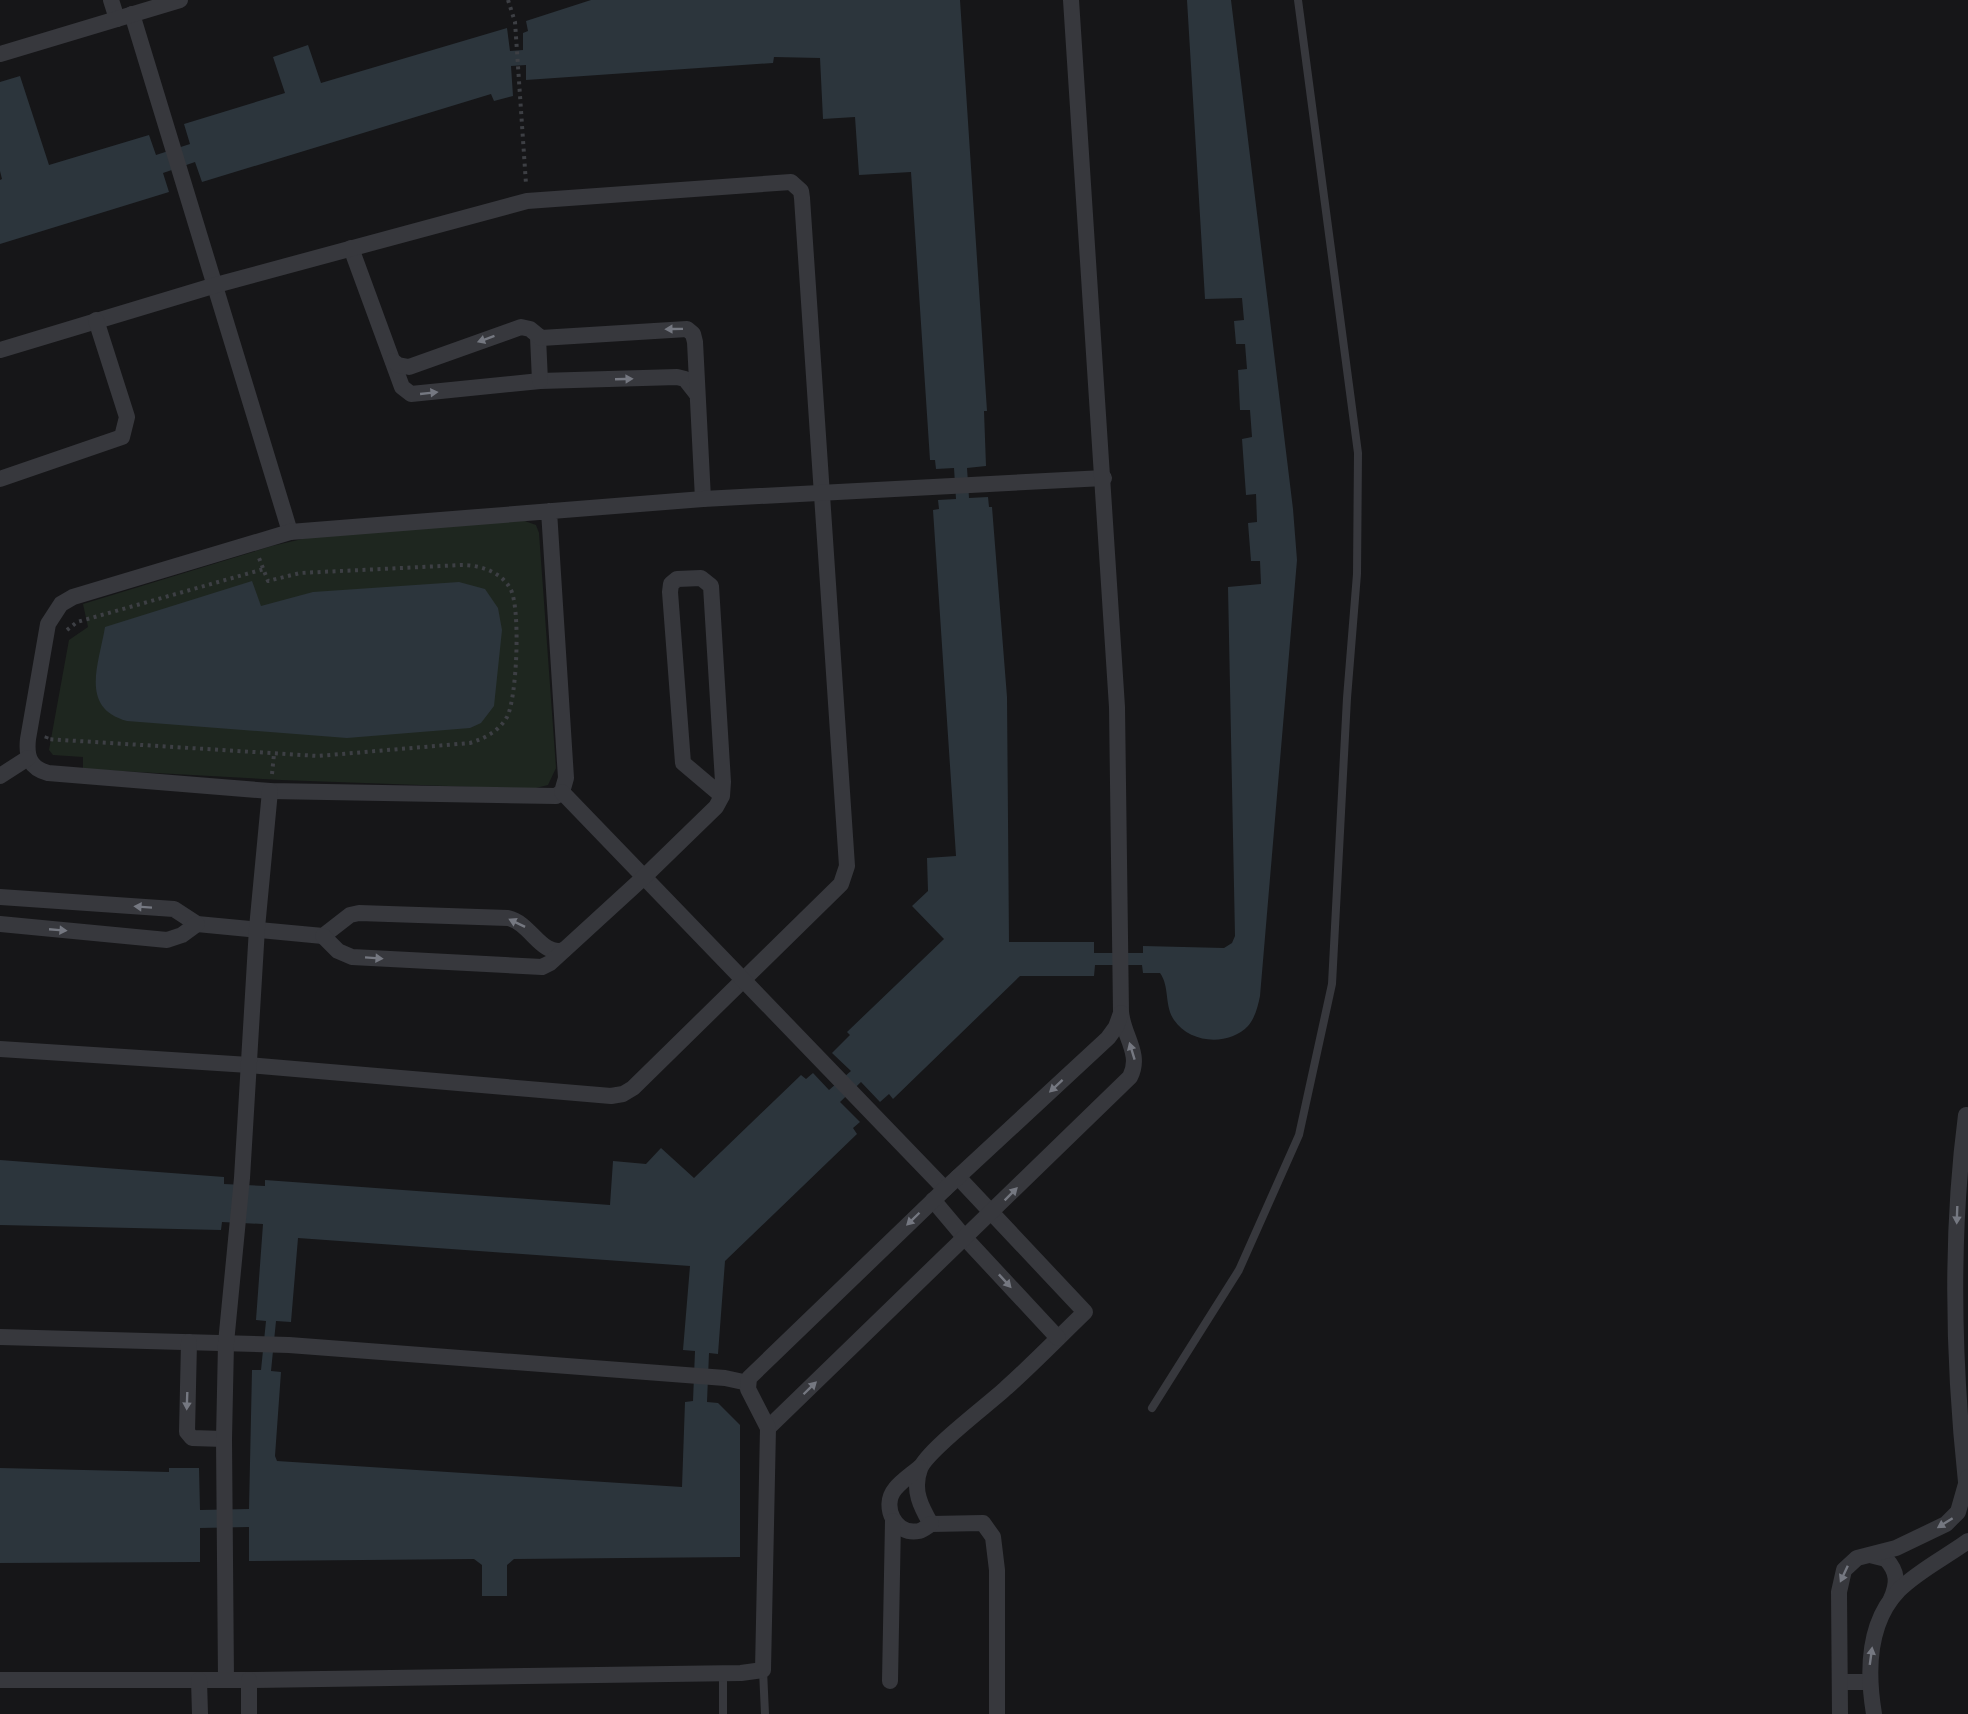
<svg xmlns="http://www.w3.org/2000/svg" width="1968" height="1714" font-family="'Fira Sans',sans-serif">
	<rect width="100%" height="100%" fill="#161618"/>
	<path fill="#1e261f" d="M 522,520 L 536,525 L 539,533 L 556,768 L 548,785 L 532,789 L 281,780 L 83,769 L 83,757 L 53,755 L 49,750 L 69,640 L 88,627 L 83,604 L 272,546 L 315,536 Z"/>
	<g fill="#2c353c" fill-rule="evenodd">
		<path d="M 591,0 L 960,0 L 987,411 L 984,411 L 986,466 L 967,468 L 969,498 L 988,497 L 989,507 L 992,507 L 1007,697 L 1009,942 L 1094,942 L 1094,953 L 1143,953 L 1143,946 L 1224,948 L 1232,943 L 1235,936 L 1228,587 L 1261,584 L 1260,561 L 1251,561 L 1248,523 L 1257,522 L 1256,494 L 1246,495 L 1242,439 L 1252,437 L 1250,410 L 1240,410 L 1238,370 L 1247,369 L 1245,344 L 1236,344 L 1234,321 L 1244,320 L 1242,298 L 1205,299 L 1187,0 L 1231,0 L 1293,509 L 1297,560 L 1260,996 C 1258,1006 1255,1018 1248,1026 C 1229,1046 1190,1044 1174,1020 C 1164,1005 1170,987 1160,973 L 1143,973 L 1142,965 L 1095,965 L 1094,976 L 1020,976 L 893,1099 L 889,1094 L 880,1102 L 861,1082 L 840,1102 L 860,1122 L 853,1128 L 857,1134 L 725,1261 L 718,1354 L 709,1353 L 707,1402 L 718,1403 L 740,1425 L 740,1557 L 514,1559 L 507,1565 L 507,1596 L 482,1596 L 482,1565 L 474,1559 L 249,1561 L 249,1527 L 200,1528 L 200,1562 L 0,1563 L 0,1468 L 169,1472 L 169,1468 L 199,1468 L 200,1510 L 249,1509 L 252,1370 L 261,1370 L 266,1321 L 256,1320 L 263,1224 L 222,1222 L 221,1230 L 0,1225 L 0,1160 L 224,1177 L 224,1184 L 265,1186 L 265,1180 L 610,1205 L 613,1161 L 646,1164 L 661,1148 L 694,1178 L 801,1075 L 806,1079 L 813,1073 L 829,1090 L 851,1071 L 832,1053 L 850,1035 L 847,1032 L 944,939 L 912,906 L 928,891 L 927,858 L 956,856 L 933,510 L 939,509 L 938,500 L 956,499 L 954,468 L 936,469 L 935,460 L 930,460 L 911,172 L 859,175 L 855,117 L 823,119 L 820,58 L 774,57 L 773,63 L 526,80 L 526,65 L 511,66 L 513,96 L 494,101 L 491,94 L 202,182 L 195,162 L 163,173 L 169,192 L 0,244 L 0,180 L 2,179 L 0,171 L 0,82 L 20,76 L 49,165 L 149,135 L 156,155 L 190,144 L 184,124 L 285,93 L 273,57 L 308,45 L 321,83 L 507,28 L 510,51 L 523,50 L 523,33 L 528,31 L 526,21 ZM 298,1238 L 690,1266 L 683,1350 L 695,1351 L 693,1401 L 685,1402 L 682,1487 L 277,1461 L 275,1456 L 281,1372 L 271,1371 L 276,1321 L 291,1322 Z"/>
		<path d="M 252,581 L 261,606 L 313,592 L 459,582 L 485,589 L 498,608 L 502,630 L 494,706 L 481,723 L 470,728 L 347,738 L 127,721 C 79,708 99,664 105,627 Z"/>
	</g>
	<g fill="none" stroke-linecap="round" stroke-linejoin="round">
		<g stroke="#3d3f44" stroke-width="4" stroke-dasharray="3 4.5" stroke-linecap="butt">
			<path d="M 508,0 L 515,22 L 526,184"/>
			<path d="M 67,630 L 77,622 L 264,569"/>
			<path d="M 47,736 L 46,739 L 318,756 L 470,743 C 485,738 498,732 507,717 C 517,698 521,606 510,588 C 501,572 480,565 462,565 L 300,573 L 268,581 L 259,558"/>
			<path d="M 272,774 L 274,754"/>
		</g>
		<g stroke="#37383d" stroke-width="8">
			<path d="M 1152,1408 L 1239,1270 L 1299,1135 L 1332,984 L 1347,698 L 1357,574 L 1358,453 L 1298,0"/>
			<path d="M 763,1670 L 765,1714"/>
			<path d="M 723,1714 L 723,1673"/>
		</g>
		<g stroke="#37383d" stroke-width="16">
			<path d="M 111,0 L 117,19"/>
			<path d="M 132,14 L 290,532"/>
			<path d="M 0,54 L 180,0"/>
			<path d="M 351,248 L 402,387 L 411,394 L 540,381 L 677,377 L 685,379 L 696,393"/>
			<path d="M 538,337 L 540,381"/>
			<path d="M 0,350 L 216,285 L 527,201 L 791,182 L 801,191 L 802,198 L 847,866 L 841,884 L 633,1088 L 623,1094 L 611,1096 L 249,1065 L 0,1049"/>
			<path d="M 393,361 L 398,365 L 409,367 L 521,327 L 530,329 L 541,338 L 687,329 L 693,334 L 695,342 L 703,499"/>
			<path d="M 0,479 L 122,437 L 127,417 L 96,320"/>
			<path d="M 549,511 L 566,778 L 562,792 L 556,796 L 270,791 L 48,773 C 30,768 26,757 28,739 L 48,624 L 61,604 L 73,597 L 290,532 L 703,499 L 1104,478"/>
			<path d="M 0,776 L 28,758"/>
			<path d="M 562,792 L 945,1189"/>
			<path d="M 0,897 L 174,909 L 197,924 L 323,936 L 350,915 L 359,913 L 508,918 C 531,923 541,957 564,950"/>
			<path d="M 0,924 L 167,940 L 182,935 L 197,924"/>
			<path d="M 323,936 L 338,951 L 352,957 L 542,967 L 550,963 L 644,877 L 716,807 L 722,796 L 723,782 L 711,586 L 701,578 L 677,579 L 671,584 L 670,592 L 683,763 L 722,796"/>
			<path d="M 958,1177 L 1085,1312 C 1059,1337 1033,1364 1006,1388 C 989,1404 926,1451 920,1469 C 912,1490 921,1507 931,1524 L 983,1523 L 993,1537 L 997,1570 L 997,1714"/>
			<path d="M 933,1200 L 965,1238 L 1058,1338"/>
			<path d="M 0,1337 L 289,1345 L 725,1378 L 748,1383"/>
			<path d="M 189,1342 L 187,1432 L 192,1438 L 224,1439"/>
			<path d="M 768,1428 L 1130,1077 C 1142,1054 1123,1036 1121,1012 L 1117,707 L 1071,0"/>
			<path d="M 920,1467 C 912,1474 901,1481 895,1489 C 881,1506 895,1536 919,1531 C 923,1530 928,1526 931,1524"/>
			<path d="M 1966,1482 C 1953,1360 1950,1237 1966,1115"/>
			<path d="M 1870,1555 L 1886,1559 C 1898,1572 1898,1583 1891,1599"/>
			<path d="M 226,1679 L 224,1439 L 226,1343 L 242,1178 L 257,928 L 270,791"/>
			<path d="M 0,1680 L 249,1680 L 741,1673 L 763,1670 L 768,1428 L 748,1389 L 749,1378 L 945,1189 L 1108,1038 L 1116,1027 L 1121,1013"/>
			<path d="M 199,1680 L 200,1714"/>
			<path d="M 890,1681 L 893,1521"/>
			<path d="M 1840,1682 L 1870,1682"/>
			<path d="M 249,1714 L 249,1680"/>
			<path d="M 1840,1714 L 1839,1592 L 1844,1570 L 1857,1558 L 1896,1548 L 1946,1524 L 1958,1512 L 1968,1477"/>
			<path d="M 1874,1714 C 1867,1672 1867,1623 1899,1590 C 1918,1571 1946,1557 1968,1541"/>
		</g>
	</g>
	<defs><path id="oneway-solid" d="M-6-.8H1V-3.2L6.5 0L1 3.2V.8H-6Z" transform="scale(1.5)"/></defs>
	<g fill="#757881">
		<use href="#oneway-solid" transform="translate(674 329) rotate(179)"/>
		<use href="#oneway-solid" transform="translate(486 339) rotate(160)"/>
		<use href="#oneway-solid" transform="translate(624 379) rotate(-2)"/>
		<use href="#oneway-solid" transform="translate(429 393) rotate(-6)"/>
		<use href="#oneway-solid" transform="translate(143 907) rotate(-176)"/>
		<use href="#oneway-solid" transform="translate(517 923) rotate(-154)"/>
		<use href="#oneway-solid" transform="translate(58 930) rotate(5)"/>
		<use href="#oneway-solid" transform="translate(374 958) rotate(4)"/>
		<use href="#oneway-solid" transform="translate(1132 1051) rotate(-107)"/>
		<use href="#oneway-solid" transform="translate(1056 1086) rotate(137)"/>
		<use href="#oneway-solid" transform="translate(1011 1194) rotate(-45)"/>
		<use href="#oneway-solid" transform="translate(1957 1215) rotate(92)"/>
		<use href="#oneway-solid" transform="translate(913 1219) rotate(136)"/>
		<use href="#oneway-solid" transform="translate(1005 1281) rotate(47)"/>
		<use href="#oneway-solid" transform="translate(810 1388) rotate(-44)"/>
		<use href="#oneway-solid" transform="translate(187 1401) rotate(92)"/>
		<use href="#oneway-solid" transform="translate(1945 1523) rotate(148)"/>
		<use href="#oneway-solid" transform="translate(1844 1574) rotate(115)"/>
		<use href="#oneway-solid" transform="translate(1871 1656) rotate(-82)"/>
	</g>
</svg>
